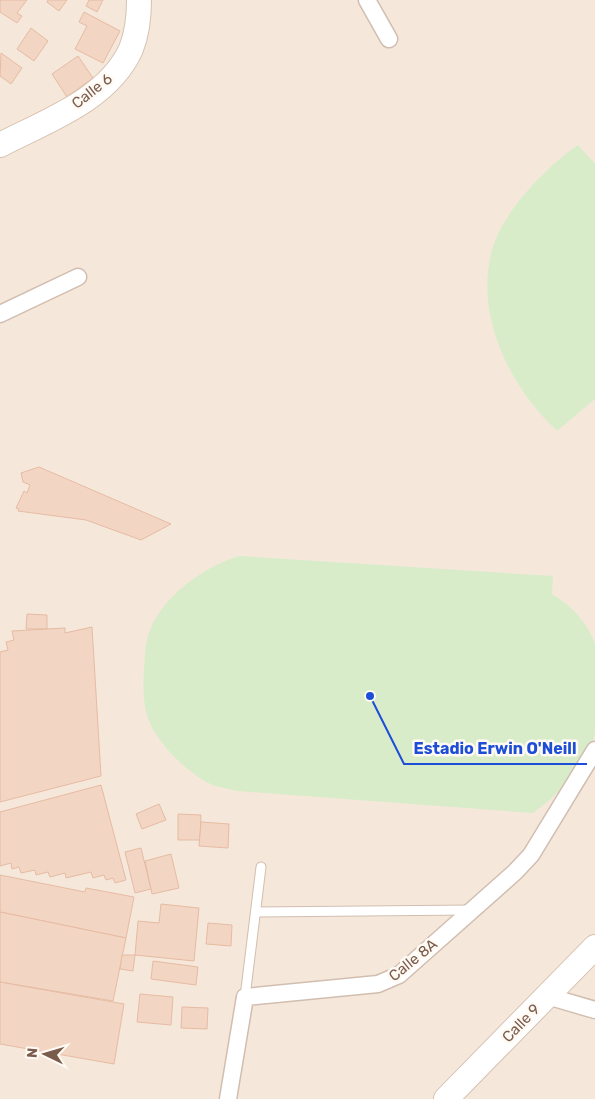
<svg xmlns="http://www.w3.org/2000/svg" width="595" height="1099" font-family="Rubik,sans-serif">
	<rect width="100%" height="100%" fill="#fdf6ec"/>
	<rect fill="#f5e8da" x="0" y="0" width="595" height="1099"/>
	<g fill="#d8ecc9">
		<path d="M 578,145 L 595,164 L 595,399 L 557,431 C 510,387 474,316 492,250 C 503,211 546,167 578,145 Z"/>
		<path d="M 239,556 L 553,576 L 552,594 C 572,606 587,622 595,644 C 595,669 595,709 595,732 C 590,763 557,796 533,813 L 237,791 C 230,789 222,788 215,786 C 189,776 152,739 146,712 C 143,698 143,681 144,667 C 145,657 145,646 148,636 C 159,598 203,567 239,556 Z"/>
	</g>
	<g fill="#f3d5c3" stroke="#e6bba3">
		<path d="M 0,0 L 27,0 L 17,13 L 22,16 L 17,23 L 0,12 Z"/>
		<path d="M 48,0 L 67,0 L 59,11 L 47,2 Z"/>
		<path d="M 89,0 L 103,0 L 97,12 L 86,6 Z"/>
		<path d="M 84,12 L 120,31 L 103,63 L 75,49 L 87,26 L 79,22 Z"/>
		<path d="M 31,28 L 48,41 L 34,61 L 17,49 Z"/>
		<path d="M 1,53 L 22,68 L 11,84 L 0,76 Z"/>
		<path d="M 78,56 L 93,78 L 67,97 L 52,74 Z"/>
		<path d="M 39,467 L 171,524 L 141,540 L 86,520 L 18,511 L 19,509 L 16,508 L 24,491 L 27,493 L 30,485 L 23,482 L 21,473 Z"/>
		<path d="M 27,614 L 47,615 L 47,629 L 26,629 Z"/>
		<path d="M 92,627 L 101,776 L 0,802 L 0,652 L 8,650 L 6,642 L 14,640 L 12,631 L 65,628 L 65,633 Z"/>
		<path d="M 101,785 L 126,880 L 115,883 L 113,878 L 106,880 L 104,875 L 93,878 L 91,872 L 66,878 L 65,873 L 50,877 L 48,872 L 36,875 L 35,870 L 21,873 L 19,867 L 12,869 L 11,863 L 0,866 L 0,812 Z"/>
		<path d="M 159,804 L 166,820 L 142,829 L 136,814 Z"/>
		<path d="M 178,814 L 201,815 L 200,840 L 178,840 Z"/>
		<path d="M 201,822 L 229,824 L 228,848 L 199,846 Z"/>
		<path d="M 141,848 L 151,889 L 135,893 L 125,852 Z"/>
		<path d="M 171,854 L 179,888 L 152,894 L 145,861 Z"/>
		<path d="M 0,875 L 85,892 L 86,888 L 134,897 L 126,938 L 0,912 Z"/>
		<path d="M 161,904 L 199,908 L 194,961 L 135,955 L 138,921 L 159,923 Z"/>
		<path d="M 0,912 L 126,938 L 113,1001 L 0,982 Z"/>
		<path d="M 208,923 L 232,925 L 231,946 L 206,944 Z"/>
		<path d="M 122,955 L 135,955 L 133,971 L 120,969 Z"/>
		<path d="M 153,961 L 198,967 L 196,985 L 151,979 Z"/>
		<path d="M 0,982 L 124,1004 L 114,1064 L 0,1044 Z"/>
		<path d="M 140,994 L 173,997 L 171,1025 L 137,1022 Z"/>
		<path d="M 182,1007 L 208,1008 L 207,1029 L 181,1028 Z"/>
	</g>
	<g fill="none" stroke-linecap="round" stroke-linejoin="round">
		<g stroke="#d1beb0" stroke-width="11">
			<g id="lane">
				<path d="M 256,912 L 471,910"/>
				<path d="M 245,997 L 261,867"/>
			</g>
		</g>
		<g stroke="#d1beb0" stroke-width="19">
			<g id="street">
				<path d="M 367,0 L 389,39"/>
				<path d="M 0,314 L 78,277"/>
				<path d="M 547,996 L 595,1010"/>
				<path d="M 228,1099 L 245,997 L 378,984 L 399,975 L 515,872 L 531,855 L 595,750"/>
			</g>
		</g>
		<g stroke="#d6c0b0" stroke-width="26">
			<g id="secondary">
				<path d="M 0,145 C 46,121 108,100 131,49 C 137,34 139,16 139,0"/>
				<path d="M 446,1099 L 595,947"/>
			</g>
		</g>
		<use href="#lane" stroke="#fff" stroke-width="9"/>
		<use href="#street" stroke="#fff" stroke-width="16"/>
		<use href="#secondary" stroke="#fff" stroke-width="24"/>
	</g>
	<g text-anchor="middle" stroke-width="5" stroke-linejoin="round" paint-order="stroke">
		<g font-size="15" fill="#7a5c4d" stroke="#fffaf3">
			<text transform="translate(92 91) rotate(-38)" y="5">Calle 6</text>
			<text transform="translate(413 960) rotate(-39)" y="5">Calle 8A</text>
			<text transform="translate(521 1023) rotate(-46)" y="5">Calle 9</text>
		</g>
	</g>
	<path fill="none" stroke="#1d4ed8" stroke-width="2" d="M370 696L404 764H587"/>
	<circle fill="#1d4ed8" stroke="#fffaf3" stroke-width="2" cx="370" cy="696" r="5"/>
	<g font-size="16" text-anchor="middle" font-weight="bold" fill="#1d4ed8" stroke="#fffaf3" stroke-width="5" stroke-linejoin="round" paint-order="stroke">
		<text x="495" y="754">Estadio Erwin O'Neill</text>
	</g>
	<g transform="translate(45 1054) rotate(275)" stroke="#fffaf3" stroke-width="4" paint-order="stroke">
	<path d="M0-4L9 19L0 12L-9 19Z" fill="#7a5c4d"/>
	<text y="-8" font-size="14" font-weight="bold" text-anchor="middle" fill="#7a5c4d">N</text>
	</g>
</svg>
